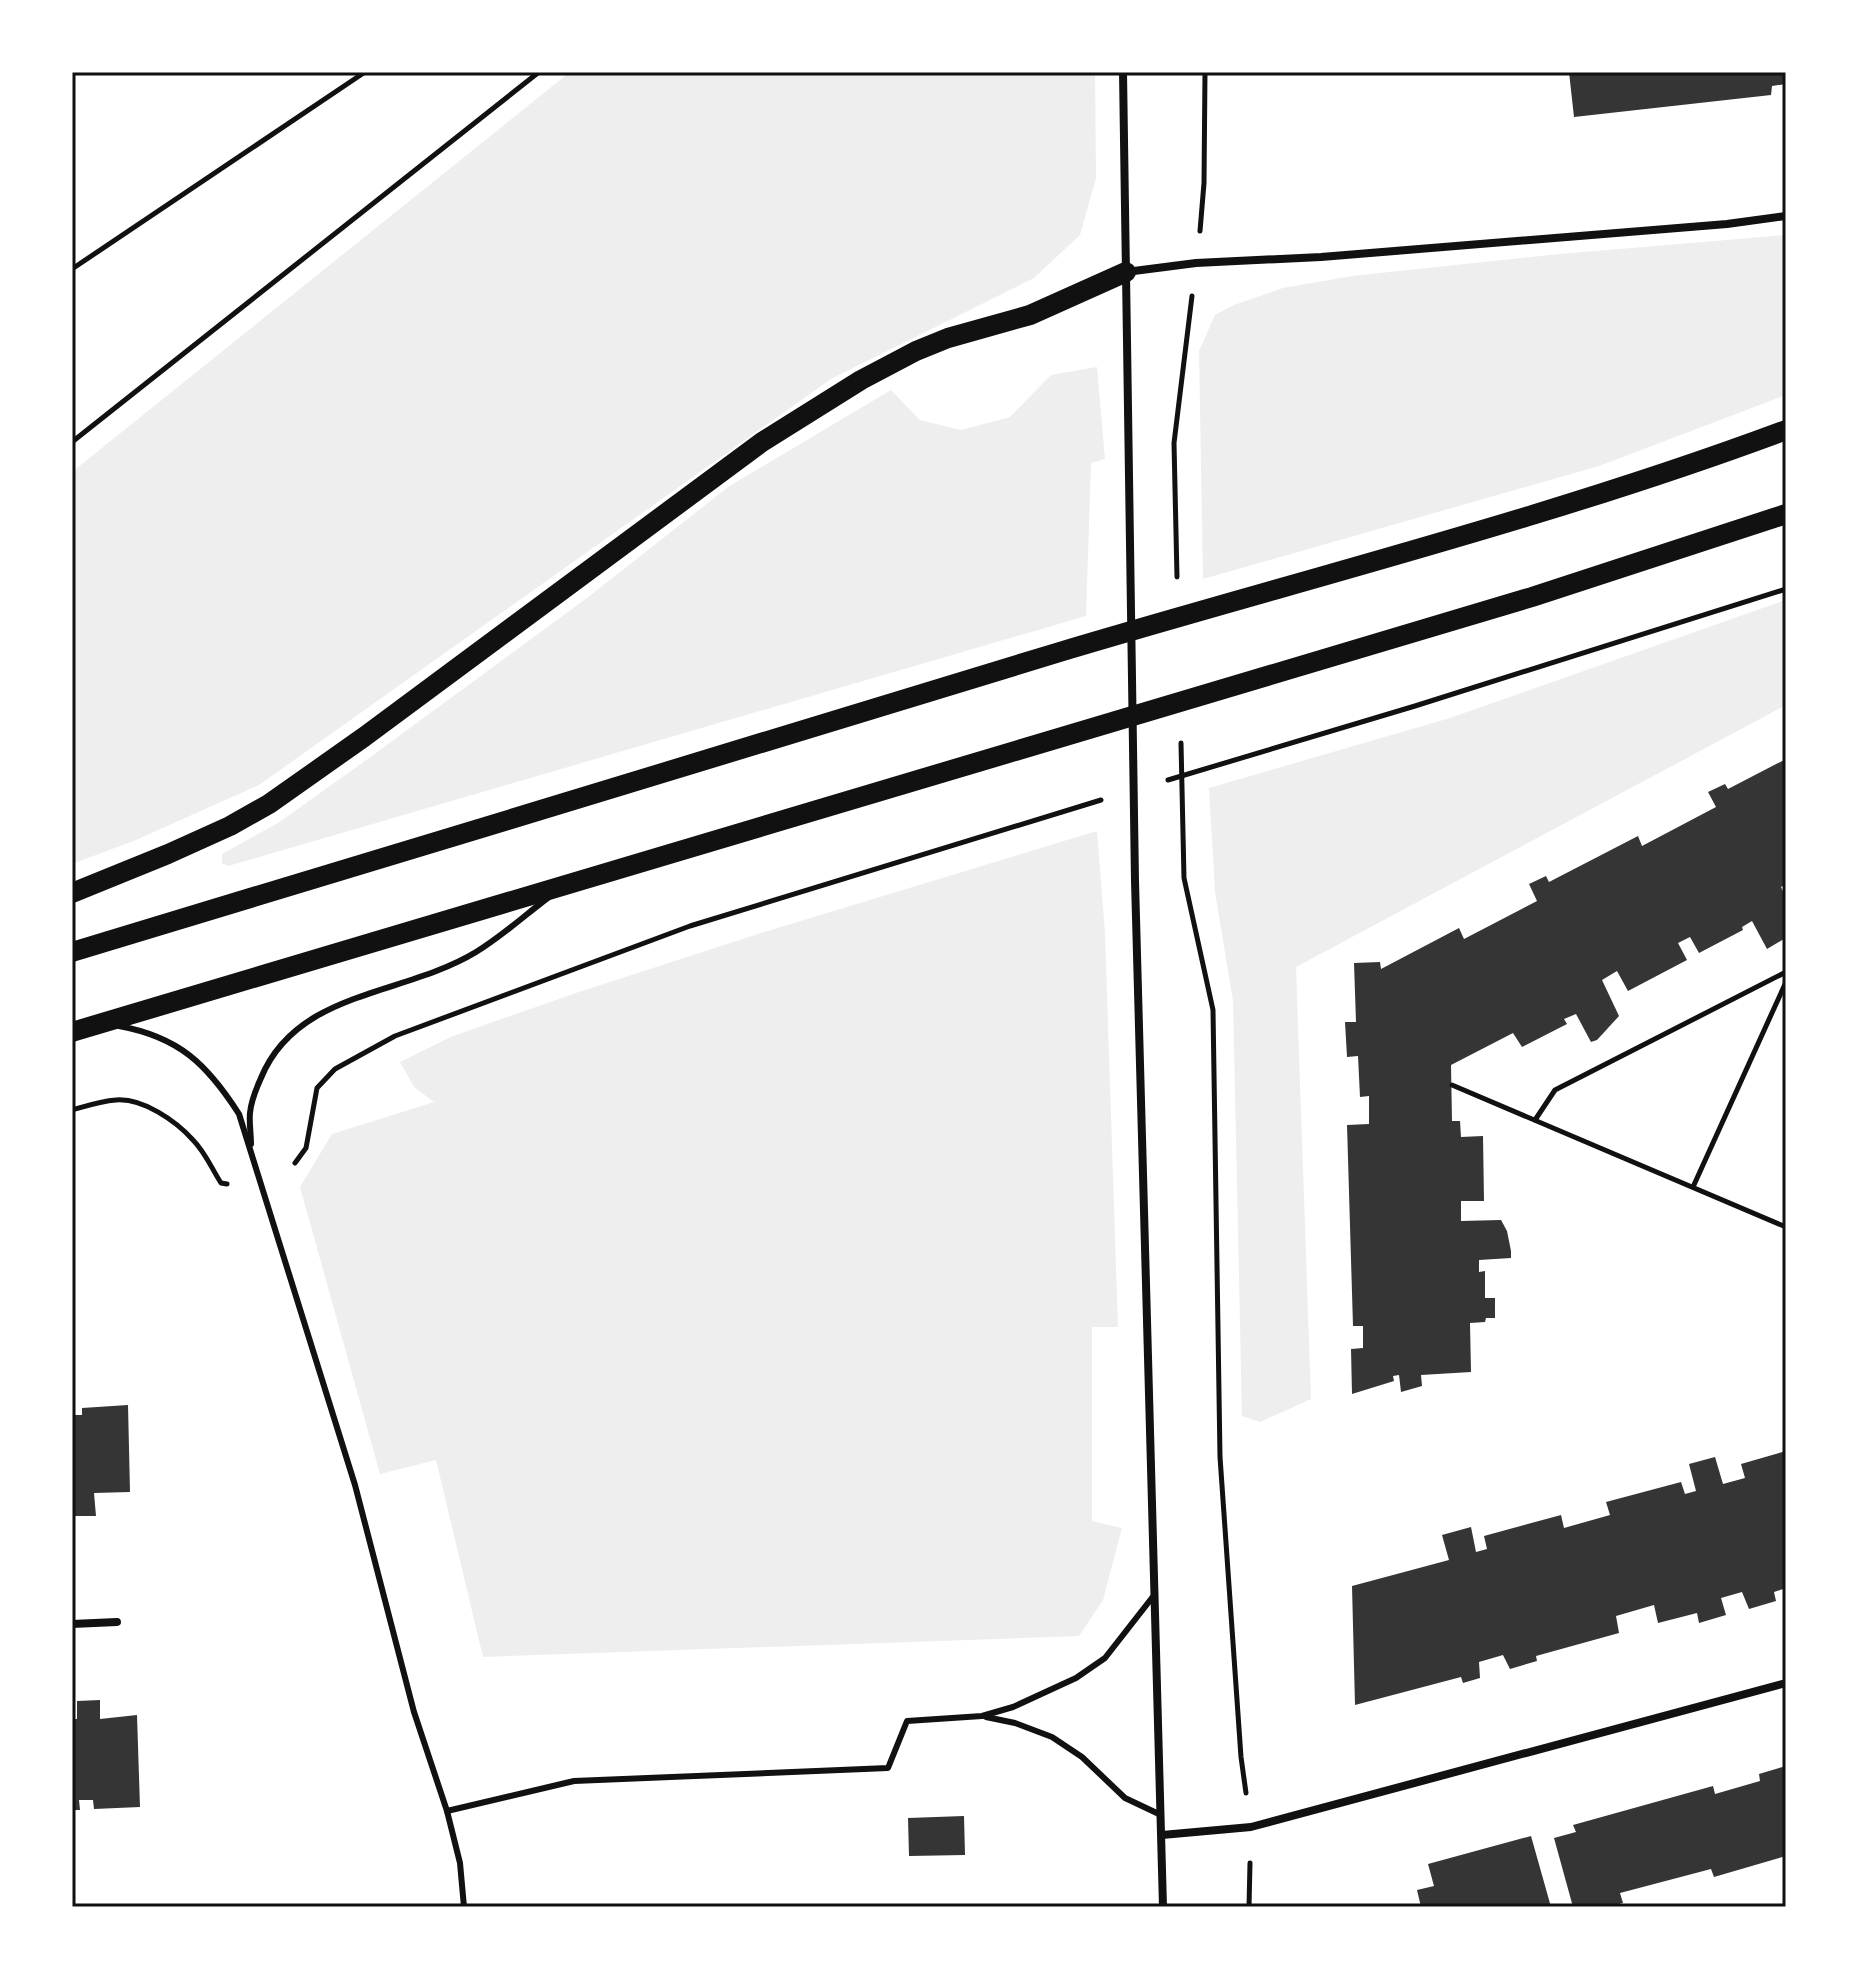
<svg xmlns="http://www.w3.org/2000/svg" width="1858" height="1979" font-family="Arial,sans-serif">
	<rect width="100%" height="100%" fill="#fff"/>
	<g fill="#eee">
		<path d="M 570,72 L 1095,72 L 1096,178 L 1080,235 L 1034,278 L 831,379 L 259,785 L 136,840 L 72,864 L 72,472 Z"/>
		<path d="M 1786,235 L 1786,395 L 1599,466 L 1203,579 L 1199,351 L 1215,315 L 1234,305 L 1283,288 L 1352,276 L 1560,254 Z"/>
		<path d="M 1097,367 L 1105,459 L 1091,463 L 1086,616 L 242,862 L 228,866 L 222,863 L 222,854 L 278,823 L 369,758 L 587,598 L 728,487 L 891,390 L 920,420 L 961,430 L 1010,417 L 1051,375 Z"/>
		<path d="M 1786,600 L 1786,705 L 1296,967 L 1311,1399 L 1260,1422 L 1242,1416 L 1233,1001 L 1215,892 L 1209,788 L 1450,718 Z"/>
		<path d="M 1097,831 L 1105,933 L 1118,1327 L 1092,1327 L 1092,1521 L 1122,1528 L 1103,1600 L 1079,1636 L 483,1657 L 436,1460 L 380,1474 L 300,1187 L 332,1134 L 434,1102 L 414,1087 L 400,1062 L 453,1036 L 576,993 L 761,933 Z"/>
	</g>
	<g fill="#353535">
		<path d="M 1569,72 L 1786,72 L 1786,84 L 1772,86 L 1771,95 L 1574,117 Z"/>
		<path d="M 1786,759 L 1786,884 L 1781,887 L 1786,898 L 1786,936 L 1784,939 L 1767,949 L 1752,921 L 1742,927 L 1743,930 L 1699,953 L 1690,937 L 1678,943 L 1687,960 L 1628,991 L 1617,971 L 1602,980 L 1619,1016 L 1597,1040 L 1591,1042 L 1576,1014 L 1564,1019 L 1567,1024 L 1522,1047 L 1513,1033 L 1451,1065 L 1452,1121 L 1460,1121 L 1461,1137 L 1483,1136 L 1484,1201 L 1461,1201 L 1461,1221 L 1501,1220 L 1507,1231 L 1511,1251 L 1511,1258 L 1479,1260 L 1479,1272 L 1485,1271 L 1485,1298 L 1495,1298 L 1495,1318 L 1486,1318 L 1485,1322 L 1470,1323 L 1471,1372 L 1421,1375 L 1422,1386 L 1401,1392 L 1399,1375 L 1393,1376 L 1394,1381 L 1352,1394 L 1351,1349 L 1363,1348 L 1363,1326 L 1353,1326 L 1347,1125 L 1369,1124 L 1369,1096 L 1360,1097 L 1358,1056 L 1347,1057 L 1345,1022 L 1356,1022 L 1354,963 L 1380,962 L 1381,969 L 1459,928 L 1464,939 L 1537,901 L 1529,884 L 1546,876 L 1549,882 L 1638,836 L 1642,846 L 1716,807 L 1708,792 L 1725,784 L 1728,789 Z"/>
		<path d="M 128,1405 L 130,1492 L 94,1493 L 96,1516 L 72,1516 L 72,1415 L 82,1415 L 82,1408 Z"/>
		<path d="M 1786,1451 L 1786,1588 L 1774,1592 L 1776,1601 L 1749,1609 L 1742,1592 L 1721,1598 L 1726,1615 L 1699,1623 L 1697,1613 L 1658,1623 L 1654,1605 L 1616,1616 L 1619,1633 L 1536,1656 L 1537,1661 L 1510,1669 L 1503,1655 L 1479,1662 L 1480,1678 L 1463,1683 L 1461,1677 L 1355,1705 L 1352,1586 L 1449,1560 L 1442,1535 L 1471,1527 L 1476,1552 L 1487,1549 L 1484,1536 L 1561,1515 L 1564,1528 L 1610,1515 L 1606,1502 L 1681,1482 L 1685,1494 L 1696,1491 L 1689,1464 L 1715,1457 L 1723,1484 L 1745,1478 L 1741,1464 Z"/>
		<path d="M 100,1700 L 100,1719 L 137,1715 L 140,1807 L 94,1809 L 93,1800 L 79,1800 L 80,1810 L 72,1810 L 72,1719 L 77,1719 L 77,1701 Z"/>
		<path d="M 1786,1766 L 1786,1856 L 1714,1877 L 1711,1869 L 1620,1893 L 1623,1903 L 1607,1907 L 1573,1907 L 1554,1838 L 1576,1832 L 1573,1825 L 1713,1786 L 1715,1794 L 1760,1781 L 1759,1774 Z"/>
		<path d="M 964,1816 L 965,1855 L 909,1856 L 908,1818 Z"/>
		<path d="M 1531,1836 L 1551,1907 L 1421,1907 L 1417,1890 L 1434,1886 L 1428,1864 Z"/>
	</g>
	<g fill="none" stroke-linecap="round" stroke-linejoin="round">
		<g stroke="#111" stroke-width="5">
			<path d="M 1200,231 L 1204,183 L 1205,72"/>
			<path d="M 72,269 L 365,72"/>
			<path d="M 72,442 L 539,72"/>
			<path d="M 1177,577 L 1174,443 L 1192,296"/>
			<path d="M 1181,743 L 1184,878 L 1213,1010 L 1220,1457 L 1241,1757 L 1246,1793"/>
			<path d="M 1168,780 L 1415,706 L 1786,589"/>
			<path d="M 1452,1085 L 1786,1227"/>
			<path d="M 72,1110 C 86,1106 101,1101 116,1100 C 143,1098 176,1121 193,1140 C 205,1152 212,1169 221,1183 L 227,1184"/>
			<path d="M 1535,1120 L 1555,1090 L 1786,972"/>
			<path d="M 295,1163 L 306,1148 L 317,1088 L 335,1069 L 395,1036 L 690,926 L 1101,800"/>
			<path d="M 1693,1187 L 1786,982"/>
			<path d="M 1249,1907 L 1250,1863"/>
		</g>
		<g stroke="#111" stroke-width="6">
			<path d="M 119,1026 C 179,1037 207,1064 239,1114 L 355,1485 L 414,1712 L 447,1811 L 460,1863 L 464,1907"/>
			<path d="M 251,1144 C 251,1134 249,1123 250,1113 C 251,1101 256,1089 261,1078 C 297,990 404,996 476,952 C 501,937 525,915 549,897"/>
			<path d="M 986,1717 L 1015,1723 L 1052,1737 L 1082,1757 L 1125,1798 L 1161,1815"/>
			<path d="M 447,1811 L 574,1781 L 888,1768 L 907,1721 L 982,1716 L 1013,1707 L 1076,1678 L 1105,1658 L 1155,1594"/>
		</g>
		<g stroke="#111" stroke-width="8">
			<path d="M 1123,72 L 1135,881 L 1163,1907"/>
			<path d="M 1126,272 L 1196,263 L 1321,257 L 1727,224 L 1786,216"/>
			<path d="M 72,1624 L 117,1622"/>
			<path d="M 1162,1835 L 1251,1827 L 1786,1683"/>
		</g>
		<g stroke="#111" stroke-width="20">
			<path d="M 72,893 L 168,854 L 230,826 L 269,804 L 364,737 L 762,442 L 861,380 L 916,351 L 948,338 L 1030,315 L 1126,272"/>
			<path d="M 72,952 C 403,853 732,751 1063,651 C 1304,579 1550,518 1786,430"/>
			<path d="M 72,1032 L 1532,597 L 1786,514"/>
		</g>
	</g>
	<rect width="1858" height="1979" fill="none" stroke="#ffffff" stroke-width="148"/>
	<rect x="74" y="74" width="1710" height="1831" fill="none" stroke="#111" stroke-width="3"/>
</svg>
